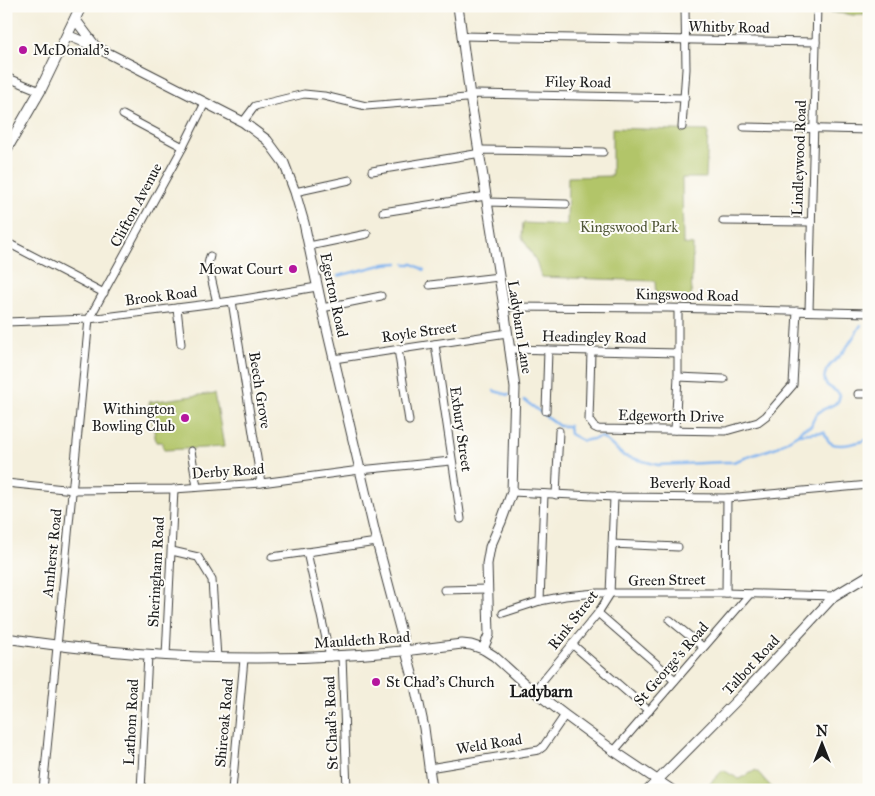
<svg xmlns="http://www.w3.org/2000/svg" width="875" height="796" font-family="'IM FELL Great Primer',serif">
	<rect width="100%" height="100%" fill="#fdfcf7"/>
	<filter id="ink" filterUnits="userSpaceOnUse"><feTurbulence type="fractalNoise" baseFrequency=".02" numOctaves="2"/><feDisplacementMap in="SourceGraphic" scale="10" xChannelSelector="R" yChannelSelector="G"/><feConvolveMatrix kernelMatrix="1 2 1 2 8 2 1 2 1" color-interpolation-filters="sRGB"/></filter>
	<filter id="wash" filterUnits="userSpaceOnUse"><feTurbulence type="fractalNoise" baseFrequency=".0096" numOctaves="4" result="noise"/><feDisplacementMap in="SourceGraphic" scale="20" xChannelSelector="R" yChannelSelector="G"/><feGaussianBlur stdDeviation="1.12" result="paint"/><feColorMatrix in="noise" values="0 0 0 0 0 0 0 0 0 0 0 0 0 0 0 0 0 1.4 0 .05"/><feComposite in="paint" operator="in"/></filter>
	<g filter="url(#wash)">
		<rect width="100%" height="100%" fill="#f4efdc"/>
		<g fill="#b2c569" stroke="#677042">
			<path d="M 648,6 L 809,6 L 809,11 Z"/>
			<path d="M 822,6 L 869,6 L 869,15 L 853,15 L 822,11 Z"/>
			<path d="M 612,128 L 708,131 L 706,178 L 682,178 L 683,244 L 693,245 L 691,300 L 656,300 L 655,281 L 541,277 L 536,261 L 522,237 L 523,223 L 567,225 L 568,177 L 612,176 Z"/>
			<path d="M 215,393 L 224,447 L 164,450 L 162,442 L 156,442 L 149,402 Z"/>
			<path d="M 723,770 L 739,779 L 756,770 L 774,790 L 704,790 Z"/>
		</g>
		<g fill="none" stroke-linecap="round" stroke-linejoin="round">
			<g stroke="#83b5ef" stroke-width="2.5">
				<path d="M 405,264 L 413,264 L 424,270"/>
				<path d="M 338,276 L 385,264 L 398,263"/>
				<path d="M 494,391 L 509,395"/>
				<path d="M 524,400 L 559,426 L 569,426 L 570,434 L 583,441 L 602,437 L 624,456 L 658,465 L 725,462 L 733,462 L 777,447 L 798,434 L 802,429 L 811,426 C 817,407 824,411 838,402 L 840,395 C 836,389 827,388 825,382 C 821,369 837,360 843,352 C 850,344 855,334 861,325"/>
				<path d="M 798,434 L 824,432 C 826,435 827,441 831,443 C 839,448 860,442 869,439"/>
			</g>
		</g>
	</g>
	<g filter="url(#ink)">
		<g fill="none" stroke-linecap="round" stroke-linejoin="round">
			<g stroke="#3c3c39" stroke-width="9">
				<g id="minor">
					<path d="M 462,36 L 816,42"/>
					<path d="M 6,77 L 40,91"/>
					<path d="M 123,115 L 183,147"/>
					<path d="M 243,122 L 255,106 L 304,94 L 324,96 L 366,106 L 466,98 L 475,94 L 685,98"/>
					<path d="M 682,127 L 686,69 L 685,9"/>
					<path d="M 744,127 L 869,130"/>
					<path d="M 372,171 L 475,154 L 483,150 L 603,152"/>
					<path d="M 295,192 L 350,180"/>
					<path d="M 487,202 L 566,204"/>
					<path d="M 383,212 L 486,196"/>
					<path d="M 723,221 L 811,222"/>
					<path d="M 6,242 L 104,293"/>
					<path d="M 309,246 L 367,234"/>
					<path d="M 210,256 L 208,264 L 217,303"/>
					<path d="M 430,285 L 499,277"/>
					<path d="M 232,301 L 261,483"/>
					<path d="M 504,307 L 668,308 L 869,313"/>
					<path d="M 177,308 L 181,344"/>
					<path d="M 322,308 L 381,296"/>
					<path d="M 809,311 L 817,6"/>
					<path d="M 6,322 L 89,319 L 232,301 L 317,287"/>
					<path d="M 435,344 L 461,519"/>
					<path d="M 398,349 L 409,421"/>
					<path d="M 509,349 L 678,353"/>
					<path d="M 591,351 L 589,420 L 594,427 L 598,429 L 726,431 L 758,422 L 766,416 L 793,385 L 797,311"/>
					<path d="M 334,359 L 507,333"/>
					<path d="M 678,377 L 724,379"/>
					<path d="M 858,394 L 869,394"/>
					<path d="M 546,411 L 548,350"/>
					<path d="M 675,430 L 678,377 L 678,309"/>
					<path d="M 191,451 L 197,487"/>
					<path d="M 6,483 L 74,490 L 174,489 L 261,483 L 360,470 L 451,461"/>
					<path d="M 512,492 L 614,497 L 727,498 L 869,485"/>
					<path d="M 556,495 L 559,431"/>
					<path d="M 612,544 L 678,547"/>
					<path d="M 172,551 L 198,557 L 212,580 L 217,658"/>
					<path d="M 307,552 L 330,657"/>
					<path d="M 272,557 L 377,542"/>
					<path d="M 444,590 L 487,589"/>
					<path d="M 726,593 L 727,498"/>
					<path d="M 540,601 L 544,494"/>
					<path d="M 503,613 L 540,601 L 565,596 L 596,593 L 726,593 L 834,596"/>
					<path d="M 598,613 L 675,680"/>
					<path d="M 670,620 L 703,647"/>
					<path d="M 572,644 L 649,711"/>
					<path d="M 166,656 L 174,489"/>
					<path d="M 342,656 L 347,790"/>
					<path d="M 534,691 L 598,613 L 610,594 L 614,497"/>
					<path d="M 614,751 L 749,595"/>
					<path d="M 429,768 L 539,750 L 543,747 L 565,715"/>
					<path d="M 43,790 L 89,319 L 183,147 L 205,103"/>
					<path d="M 141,790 L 148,655"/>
					<path d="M 232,790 L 244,659"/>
				</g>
			</g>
			<g stroke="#3c3c39" stroke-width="11">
				<g id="tertiary">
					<path d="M 458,6 L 470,96 L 504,307 L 515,388 L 512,492 L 501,522 L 490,547 L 487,564 L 489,635 L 483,649"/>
					<path d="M 75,19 L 96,47"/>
					<path d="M 67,35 L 96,47 L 243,122 L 267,140 L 284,163 L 295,192 L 304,223 L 322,308 L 377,542 L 414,681 L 424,728 L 432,790"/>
					<path d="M 6,638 C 157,662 310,665 462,644 L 471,645 L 483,649 L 494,656 L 526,685 L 565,715 L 614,751 L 672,790"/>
					<path d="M 648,790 L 743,694 L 834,596 L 869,575"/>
				</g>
			</g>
			<g stroke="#3c3c39" stroke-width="12">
				<path id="secondary" d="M 6,150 L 40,91 L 81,6"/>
			</g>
			<use href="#minor" stroke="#fff" stroke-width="7"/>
			<use href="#tertiary" stroke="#fff" stroke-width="9"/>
			<use href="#secondary" stroke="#fff" stroke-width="10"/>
			<path stroke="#1c1c1c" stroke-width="2.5" stroke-dasharray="8 4" stroke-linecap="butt" d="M 867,790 L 869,784"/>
		</g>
	</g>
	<g fill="#b5179e" stroke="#fdfcf7" stroke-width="2">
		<circle cx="23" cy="50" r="5"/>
		<circle cx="293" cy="269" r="5"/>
		<circle cx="185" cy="418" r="5"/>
		<circle cx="376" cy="682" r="5"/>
	</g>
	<g text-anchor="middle" stroke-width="4" stroke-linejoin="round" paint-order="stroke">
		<g font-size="15" fill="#1c1c1c" stroke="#fdfcf7">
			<text transform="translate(729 27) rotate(1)" y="5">Whitby Road</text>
			<text transform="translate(578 82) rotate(1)" y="5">Filey Road</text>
			<text transform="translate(799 158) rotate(-88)" y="5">Lindleywood Road</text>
			<text transform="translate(136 205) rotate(-62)" y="5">Clifton Avenue</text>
			<text transform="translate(334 295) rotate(78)" y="5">Egerton Road</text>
			<text transform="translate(687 295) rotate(1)" y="5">Kingswood Road</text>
			<text transform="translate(161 296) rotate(-7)" y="5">Brook Road</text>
			<text transform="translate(520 327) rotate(81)" y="5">Ladybarn Lane</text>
			<text transform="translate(419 332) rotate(-8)" y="5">Royle Street</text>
			<text transform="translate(594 337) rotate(1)" y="5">Headingley Road</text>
			<text transform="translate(260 390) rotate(81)" y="5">Beech Grove</text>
			<text transform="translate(671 416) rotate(1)" y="5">Edgeworth Drive</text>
			<text transform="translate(461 429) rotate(82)" y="5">Exbury Street</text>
			<text transform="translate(228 471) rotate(-4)" y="5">Derby Road</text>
			<text x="690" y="488">Beverly Road</text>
			<text transform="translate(52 553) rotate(-84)" y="5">Amherst Road</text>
			<text transform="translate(156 572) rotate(-87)" y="5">Sheringham Road</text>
			<text transform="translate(667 580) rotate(-1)" y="5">Green Street</text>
			<text transform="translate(573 620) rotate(-52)" y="5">Rink Street</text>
			<text transform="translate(362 640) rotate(-4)" y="5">Mauldeth Road</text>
			<text transform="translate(671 664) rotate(-49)" y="5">St George's Road</text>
			<text transform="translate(751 665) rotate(-47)" y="5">Talbot Road</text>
			<text transform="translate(131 722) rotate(-87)" y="5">Lathom Road</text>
			<text transform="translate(224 723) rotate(-85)" y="5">Shireoak Road</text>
			<text transform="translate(331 723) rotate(-92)" y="5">St Chad's Road</text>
			<text transform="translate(489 744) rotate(-9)" y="5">Weld Road</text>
		</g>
		<g font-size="15" fill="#1c1c1c" stroke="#fdfcf7" text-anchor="start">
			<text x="33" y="55">McDonald's</text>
			<text x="283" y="274" text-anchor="end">Mowat Court</text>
			<text x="175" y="414" text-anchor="end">Withington<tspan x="175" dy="17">Bowling Club</tspan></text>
			<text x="386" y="687">St Chad's Church</text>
		</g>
		<g font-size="15" fill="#505737" stroke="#fdfcf7">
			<text x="629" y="232">Kingswood Park</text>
		</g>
		<g font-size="16" font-weight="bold" fill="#1c1c1c" stroke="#fdfcf7">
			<text x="541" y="697">Ladybarn</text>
		</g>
	</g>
	<rect width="875" height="796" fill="none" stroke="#fdfcf7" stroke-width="25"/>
	<g transform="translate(822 744)" stroke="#fdfcf7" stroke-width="4" paint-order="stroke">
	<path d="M0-4L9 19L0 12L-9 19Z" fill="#1c1c1c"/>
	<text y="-8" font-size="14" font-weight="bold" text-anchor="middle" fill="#1c1c1c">N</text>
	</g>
</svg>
